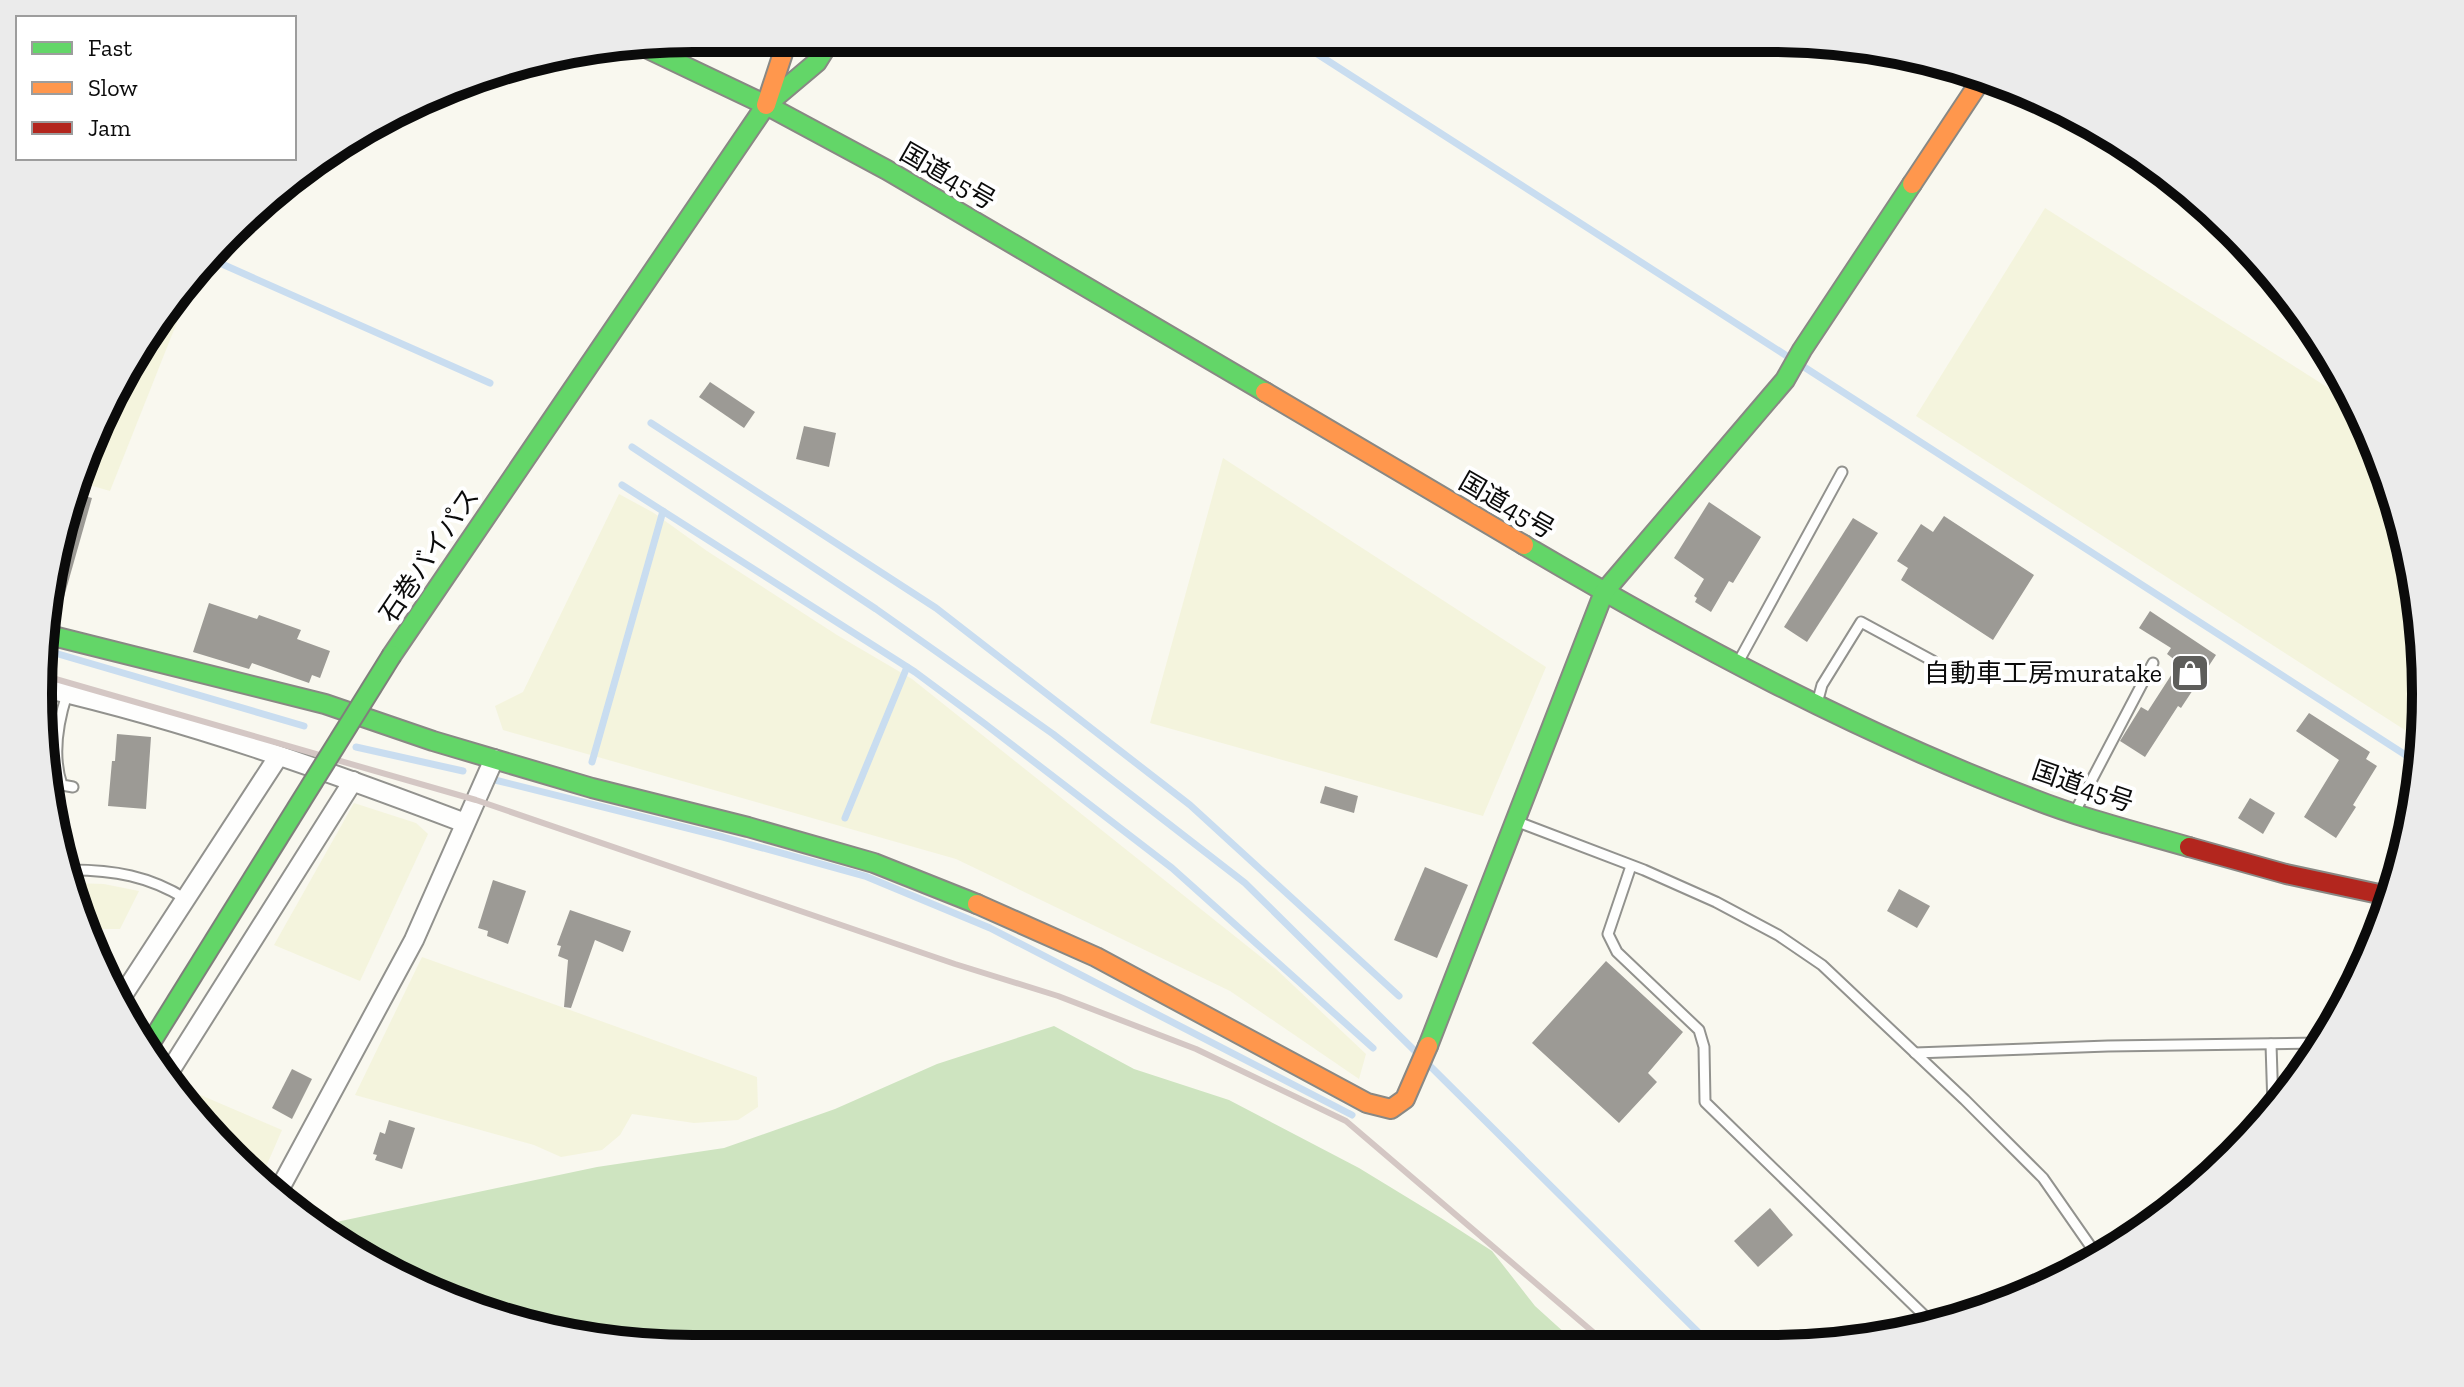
<svg xmlns="http://www.w3.org/2000/svg" width="2464" height="1387" font-family="'Zilla Slab','Noto Sans JP',serif">
	<rect width="100%" height="100%" fill="#f9f8ef"/>
	<g fill="#f4f4dd">
		<path d="M 2045,208 L 2360,408 L 2404,524 L 2425,651 L 2423,709 L 2408,732 L 1916,416 Z"/>
		<path d="M 177,299 L 185,302 L 110,491 L 79,482 L 149,329 Z"/>
		<path d="M 1223,458 L 1546,667 L 1483,816 L 1150,723 Z"/>
		<path d="M 619,494 L 654,513 L 707,551 L 837,635 L 912,679 L 1276,969 L 1366,1054 L 1359,1079 L 1230,991 L 956,859 L 503,730 L 495,706 L 523,692 Z"/>
		<path d="M 354,803 L 416,823 L 428,834 L 360,981 L 274,945 Z"/>
		<path d="M 74,883 L 104,884 L 139,891 L 120,929 L 95,929 L 88,944 Z"/>
		<path d="M 422,957 L 757,1077 L 758,1107 L 738,1120 L 694,1123 L 632,1114 L 620,1135 L 602,1150 L 561,1157 L 534,1145 L 355,1095 Z"/>
		<path d="M 184,1088 L 282,1130 L 262,1176 L 200,1125 L 180,1093 Z"/>
	</g>
	<path fill="#cee4c0" d="M 1054,1026 L 1134,1069 L 1229,1100 L 1359,1168 L 1441,1218 L 1492,1251 L 1535,1306 L 1577,1344 L 651,1348 L 483,1314 L 365,1261 L 322,1225 L 597,1167 L 724,1148 L 835,1109 L 937,1064 Z"/>
	<g fill="none" stroke-linecap="round" stroke-linejoin="round">
		<g stroke="#c9ddf0" stroke-width="7">
			<path d="M 1294,39 L 1790,358"/>
			<path d="M 213,260 L 490,383"/>
			<path d="M 1801,365 L 2421,765"/>
			<path d="M 651,423 L 936,608 L 1190,805 L 1399,996"/>
			<path d="M 632,447 L 876,609 L 1053,734 L 1245,883 L 1419,1055"/>
			<path d="M 622,485 L 915,672 L 985,724 L 1172,868 L 1373,1048"/>
			<path d="M 48,651 L 304,726"/>
			<path d="M 356,747 L 463,771"/>
			<path d="M 592,762 L 663,511"/>
			<path d="M 495,780 L 723,837 L 865,876 L 990,928 L 1352,1115"/>
			<path d="M 845,818 L 907,667"/>
			<path d="M 1428,1064 L 1710,1344"/>
		</g>
	</g>
	<g fill="#9c9a95">
		<path d="M 710,382 L 755,412 L 744,428 L 699,397 Z"/>
		<path d="M 804,426 L 836,433 L 829,467 L 796,459 Z"/>
		<path d="M 74,493 L 92,498 L 62,604 L 53,602 L 60,523 Z"/>
		<path d="M 1709,502 L 1761,537 L 1733,583 L 1729,581 L 1711,612 L 1695,602 L 1697,598 L 1694,596 L 1704,579 L 1674,558 Z"/>
		<path d="M 1944,516 L 2034,575 L 1993,640 L 1901,580 L 1908,568 L 1897,561 L 1921,524 L 1933,532 Z"/>
		<path d="M 1853,518 L 1878,533 L 1807,642 L 1784,627 Z"/>
		<path d="M 209,603 L 257,619 L 259,615 L 301,630 L 297,639 L 330,651 L 320,678 L 312,675 L 309,683 L 252,663 L 249,669 L 193,652 Z"/>
		<path d="M 2150,611 L 2216,655 L 2181,708 L 2178,706 L 2145,757 L 2120,741 L 2141,707 L 2148,711 L 2179,663 L 2167,654 L 2171,648 L 2139,628 Z"/>
		<path d="M 2309,713 L 2370,752 L 2366,759 L 2377,766 L 2353,805 L 2356,807 L 2336,838 L 2304,817 L 2339,760 L 2296,731 Z"/>
		<path d="M 117,734 L 151,737 L 146,809 L 108,806 L 112,761 L 115,761 Z"/>
		<path d="M 1325,786 L 1358,796 L 1354,813 L 1320,803 Z"/>
		<path d="M 2250,798 L 2275,813 L 2263,834 L 2238,818 Z"/>
		<path d="M 1425,867 L 1468,885 L 1437,958 L 1394,940 Z"/>
		<path d="M 493,880 L 526,891 L 508,944 L 487,936 L 488,931 L 478,928 Z"/>
		<path d="M 1899,889 L 1930,906 L 1917,928 L 1887,911 Z"/>
		<path d="M 570,910 L 631,931 L 623,952 L 595,940 L 571,1008 L 564,1007 L 568,960 L 558,956 L 561,946 L 557,945 Z"/>
		<path d="M 1606,961 L 1683,1032 L 1648,1073 L 1657,1082 L 1619,1123 L 1532,1043 Z"/>
		<path d="M 292,1069 L 312,1079 L 292,1119 L 272,1108 Z"/>
		<path d="M 389,1120 L 415,1128 L 402,1169 L 375,1160 L 377,1155 L 373,1154 L 380,1132 L 385,1134 Z"/>
		<path d="M 1770,1208 L 1793,1235 L 1758,1267 L 1734,1241 Z"/>
	</g>
	<g fill="none" stroke-linecap="round" stroke-linejoin="round">
		<g stroke="#92928e" stroke-width="13">
			<g id="lane">
				<path d="M 1741,657 L 1842,472"/>
				<path d="M 67,694 C 58,722 52,756 62,785 L 73,787"/>
				<path d="M 1819,696 L 1822,685 L 1861,622 L 1933,661"/>
				<path d="M 2078,806 L 2153,663"/>
				<path d="M 1518,822 L 1644,870 L 1716,902 L 1778,935 L 1822,965 L 1965,1100 L 2043,1178 L 2098,1257"/>
				<path d="M 1631,866 L 1608,934 L 1617,952 L 1699,1030 L 1704,1047 L 1705,1102 L 1934,1325"/>
				<path d="M 71,870 C 114,870 149,876 186,899"/>
				<path d="M 2271,1044 L 2273,1107"/>
				<path d="M 1915,1053 L 2108,1046 L 2321,1043"/>
			</g>
		</g>
		<g stroke="#92928e" stroke-width="22">
			<g id="street">
				<path d="M 44,688 C 188,721 328,771 465,823"/>
				<path d="M 121,998 L 278,757"/>
				<path d="M 168,1074 L 353,781"/>
				<path d="M 279,1190 L 414,940 L 494,759"/>
			</g>
		</g>
		<g stroke="#898884" stroke-width="22">
			<g id="fast">
				<path d="M 642,46 L 766,105 L 887,170 L 1265,392"/>
				<path d="M 766,105 L 817,62 L 832,38"/>
				<path d="M 1524,545 C 1687,641 1856,732 2033,799 C 2084,819 2137,832 2189,847"/>
				<path d="M 49,635 L 325,704 L 433,741 L 592,788 L 748,827 L 874,863 L 977,904"/>
				<path d="M 392,655 L 766,105"/>
				<path d="M 1428,1046 L 1604,592 L 1785,380 L 1802,350 L 1912,184"/>
			</g>
		</g>
		<g stroke="#898884" stroke-width="22">
			<g id="slow">
				<path d="M 766,105 L 788,38"/>
				<path d="M 1912,184 L 1985,74"/>
				<path d="M 1265,392 L 1524,545"/>
				<path d="M 977,904 L 1096,957 L 1367,1103 L 1391,1109 L 1405,1099 L 1428,1046"/>
			</g>
		</g>
		<g stroke="#898884" stroke-width="22">
			<path id="jam" d="M 2189,847 L 2286,874 L 2393,897"/>
		</g>
		<use href="#lane" stroke="#fefefd" stroke-width="9"/>
		<use href="#street" stroke="#fefefd" stroke-width="18"/>
		<use href="#fast" stroke="#63d668" stroke-width="18"/>
		<use href="#slow" stroke="#ff974d" stroke-width="18"/>
		<use href="#jam" stroke="#b3261e" stroke-width="18"/>
		<path stroke="#d4c7c4" stroke-width="6" d="M 45,676 L 476,800 L 955,964 L 1058,996 L 1196,1049 L 1346,1121 L 1607,1344"/>
		<g stroke="#7f7f7b" stroke-width="22" stroke-linecap="butt">
			<path id="fast-bridge" d="M 150,1044 L 392,655"/>
		</g>
		<use href="#fast-bridge" stroke="#63d668" stroke-width="18"/>
	</g>
	<defs>
		<g id="shop-square" transform="scale(2)"><rect x="-9" y="-9" width="18" height="18" rx="4" fill="#5e5e5b" stroke="#fff"/><path d="M-5-2.5h2.3a2.7 3.5 0 0 1 5.4 0H5L5.5 6h-11ZM-1.5-2.5h3a1.5 2.3 0 0 0-3 0Z" fill="#fff"/></g>
	</defs>
	<g fill-rule="evenodd">
		<use href="#shop-square" x="2190" y="673"/>
	</g>
	<g text-anchor="middle" stroke-width="8" stroke-linejoin="round" paint-order="stroke">
		<g font-size="26" fill="#0b0b0b" stroke="#fff">
			<text transform="translate(948 176) rotate(30)" y="9">国道45号</text>
			<text transform="translate(1507 505) rotate(30)" y="9">国道45号</text>
			<text transform="translate(429 555) rotate(-56)" y="9">石巻バイパス</text>
			<text transform="translate(2083 786) rotate(19)" y="9">国道45号</text>
		</g>
		<g font-size="26" fill="#0b0b0b" stroke="#fff" text-anchor="end">
			<text x="2162" y="682">自動車工房muratake</text>
		</g>
	</g>
	<path d="M0 0H2464V1387H0ZM693 52H1771A641 641 0 0 1 2412 693V694A641 641 0 0 1 1771 1335H693A641 641 0 0 1 52 694V693A641 641 0 0 1 693 52Z" fill="#ebebeb" fill-rule="evenodd"/>
	<path fill="none" stroke="#0b0b0b" stroke-width="10" d="M693 52H1771A641 641 0 0 1 2412 693V694A641 641 0 0 1 1771 1335H693A641 641 0 0 1 52 694V693A641 641 0 0 1 693 52Z"/>
	<rect x="16" y="16" width="280" height="144" fill="#ffffff" stroke="#9d9d9d" stroke-width="2"/>
	<rect x="32" y="42" width="40" height="12" fill="#63d668" stroke="#9d9d9d" stroke-width="2"/>
	<text x="88" y="56" font-size="24" fill="#0b0b0b">Fast</text>
	<rect x="32" y="82" width="40" height="12" fill="#ff974d" stroke="#9d9d9d" stroke-width="2"/>
	<text x="88" y="96" font-size="24" fill="#0b0b0b">Slow</text>
	<rect x="32" y="122" width="40" height="12" fill="#b3261e" stroke="#9d9d9d" stroke-width="2"/>
	<text x="88" y="136" font-size="24" fill="#0b0b0b">Jam</text>
</svg>
